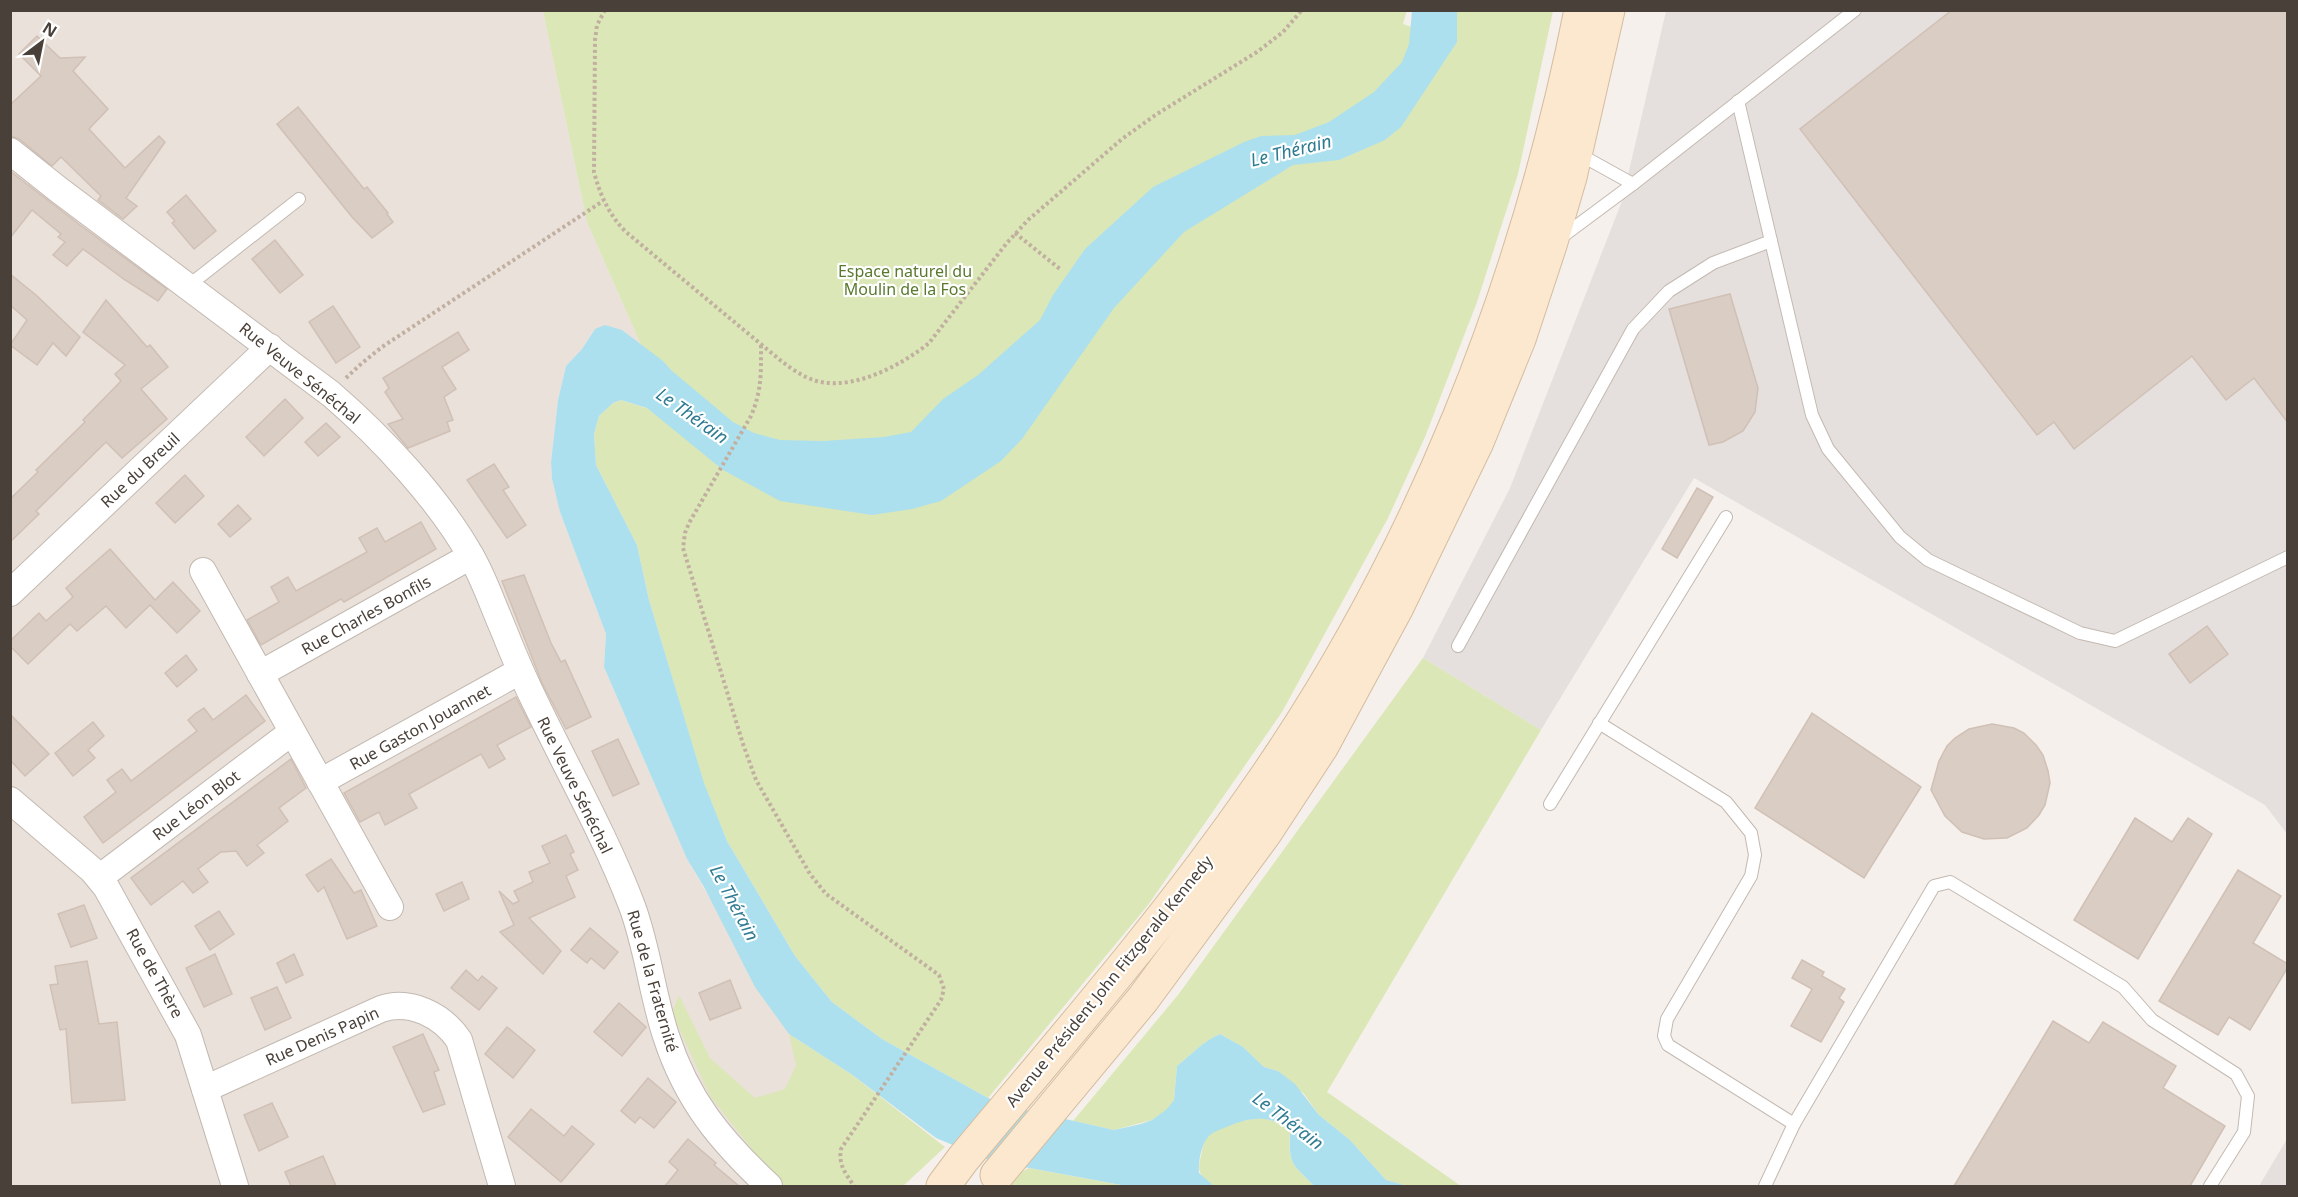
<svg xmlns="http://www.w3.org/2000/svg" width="2298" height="1197" font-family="'Noto Sans',sans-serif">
	<rect width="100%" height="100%" fill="#f5f0ec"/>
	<path fill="#e9e1da" d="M 10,11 L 543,11 L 587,222 L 641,345 L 622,330 L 595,329 L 582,349 L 566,366 L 558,400 L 551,462 L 552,479 L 560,512 L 606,634 L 604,667 L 687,859 L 789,1034 L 891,1186 L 11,1186 Z"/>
	<g fill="#e5e0dd">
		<path d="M 1666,11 L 2287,11 L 2287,834 L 2265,805 L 1694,478 L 1541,730 L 1423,658 L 1510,488 L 1622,201 Z"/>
		<path d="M 2287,1139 L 2287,1186 L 2259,1186 Z"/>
	</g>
	<g fill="#dbe7b7">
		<path d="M 1407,10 L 1403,24 L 1457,42 L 1457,11 L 1553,11 L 1518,174 L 1477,302 L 1425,437 L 1388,518 L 1282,712 L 1148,905 L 988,1098 L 882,1039 L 832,1002 L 795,956 L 727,841 L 704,784 L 649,600 L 637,545 L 596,465 L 594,434 L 599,416 L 613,403 L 621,400 L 646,408 L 641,345 L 587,222 L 543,11 Z"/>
		<path d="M 1423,658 L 1541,730 L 1327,1092 L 1461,1186 L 1408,1186 L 1386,1180 L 1350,1140 L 1319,1115 L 1304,1094 L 1278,1071 L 1264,1067 L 1243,1047 L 1220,1034 C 1203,1041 1191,1055 1177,1066 L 1174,1100 L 1168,1109 L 1152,1120 L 1114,1130 L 1073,1121 L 1178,995 Z"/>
		<path d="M 679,995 L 710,1058 L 755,1098 L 785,1089 L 796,1065 L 789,1034 L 851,1074 L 945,1147 L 903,1186 L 781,1186 L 710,1096 L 672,1013 Z"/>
		<path d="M 1263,1118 L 1283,1124 L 1290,1132 C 1288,1164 1292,1164 1314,1186 L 1214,1186 C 1201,1177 1196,1173 1201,1156 C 1202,1151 1203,1143 1206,1138 C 1216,1125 1248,1119 1263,1118 Z"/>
		<path d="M 1029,1168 L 1127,1186 L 1007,1186 L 1014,1176 Z"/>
	</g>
	<path fill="#ace0ee" d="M 1412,11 L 1457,11 L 1457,42 L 1401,127 L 1385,140 L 1339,160 L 1293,165 L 1184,232 L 1114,308 L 1022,439 L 1001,461 L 941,501 L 912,509 L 872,515 L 780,501 L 723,470 L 647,408 L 621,400 L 613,403 L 599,416 L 594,434 L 596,465 L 637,545 L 649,600 L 704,783 L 727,841 L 795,956 L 832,1002 L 882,1039 L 988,1098 L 1021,1109 L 1114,1130 L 1141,1124 L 1152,1120 L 1167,1109 L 1174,1100 L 1177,1066 C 1191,1055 1203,1041 1220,1034 L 1243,1047 L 1264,1067 L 1278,1071 L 1295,1084 L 1319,1115 L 1350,1140 L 1386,1180 L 1408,1186 L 1314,1186 C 1291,1162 1289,1166 1290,1132 C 1272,1112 1246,1118 1224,1128 C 1219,1130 1212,1132 1208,1137 C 1201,1145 1198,1163 1199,1173 L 1214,1186 L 1127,1186 L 991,1161 L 936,1138 L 851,1074 L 789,1034 L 755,987 L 704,887 L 687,859 L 604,667 L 606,634 L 560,512 L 552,479 L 551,462 L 558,400 L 566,366 L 582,349 L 595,329 L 605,325 L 622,330 L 663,361 L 671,370 L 733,422 L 754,433 L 780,440 L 823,441 L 884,437 L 911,432 L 943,399 L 978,375 L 1040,320 L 1053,295 L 1085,249 L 1153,187 L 1244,142 L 1261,136 L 1295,135 L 1329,122 L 1374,92 L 1402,62 L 1409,44 Z"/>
	<g fill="#d9cdc4" stroke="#d1c0b5" stroke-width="1.5">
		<path d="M 1952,10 L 2288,10 L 2288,423 L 2254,378 L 2226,400 L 2192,356 L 2074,449 L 2054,422 L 2037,435 L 1800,129 Z"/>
		<path d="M 37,36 L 60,58 L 85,57 L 73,71 L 108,109 L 89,129 L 125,168 L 159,136 L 165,142 L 126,198 L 137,206 L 123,219 L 98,200 L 101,196 L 61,157 L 52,166 L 19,139 L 10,136 L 10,105 L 41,76 L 19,54 Z"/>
		<path d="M 298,107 L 364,189 L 367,187 L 388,213 L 387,214 L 393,222 L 372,238 L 352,217 L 277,124 Z"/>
		<path d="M 10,171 L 80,225 L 167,289 L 158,301 L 125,280 L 83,249 L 67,266 L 53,255 L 65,242 L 58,237 L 61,234 L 32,210 L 10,238 Z"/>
		<path d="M 186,195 L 216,231 L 194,249 L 172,223 L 175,221 L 167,212 Z"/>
		<path d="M 275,240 L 303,275 L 280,293 L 252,259 Z"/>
		<path d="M 10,274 L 36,295 L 80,337 L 66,356 L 53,343 L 37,365 L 10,345 L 27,320 L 10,305 Z"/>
		<path d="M 1730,294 L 1758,388 L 1755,412 L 1743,431 L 1723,442 L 1709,445 L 1669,309 Z"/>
		<path d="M 106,300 L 147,347 L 150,345 L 168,367 L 141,389 L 167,419 L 122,458 L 106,442 L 36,511 L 39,514 L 10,542 L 10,499 L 38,472 L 36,470 L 85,422 L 83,420 L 121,381 L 115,374 L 125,365 L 83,332 Z"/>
		<path d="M 333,306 L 360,347 L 336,363 L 309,322 Z"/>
		<path d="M 458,332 L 469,350 L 442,367 L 456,389 L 444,397 L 453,420 L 447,422 L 450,431 L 408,448 L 388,424 L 403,419 L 385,392 L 389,388 L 383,378 Z"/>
		<path d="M 285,399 L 303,418 L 264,456 L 246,437 Z"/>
		<path d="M 326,423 L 340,437 L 318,456 L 305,442 Z"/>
		<path d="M 494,464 L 509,487 L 503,490 L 526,525 L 507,538 L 467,480 Z"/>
		<path d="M 185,475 L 204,496 L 175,523 L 156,503 Z"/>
		<path d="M 1697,488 L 1713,497 L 1677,558 L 1662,549 Z"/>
		<path d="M 238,505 L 251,519 L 230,537 L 218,524 Z"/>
		<path d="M 421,522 L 436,549 L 344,602 L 341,599 L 261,645 L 247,620 L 279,602 L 271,587 L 288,577 L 296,591 L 367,552 L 359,538 L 377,528 L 385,542 Z"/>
		<path d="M 110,549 L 155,600 L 173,582 L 200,611 L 177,633 L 150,605 L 126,628 L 106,606 L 77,631 L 70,624 L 28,664 L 10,646 L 10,641 L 39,613 L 46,621 L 73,597 L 66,588 Z"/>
		<path d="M 524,575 L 551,643 L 561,662 L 565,660 L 591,717 L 566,729 L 542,683 L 502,581 Z"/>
		<path d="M 2207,626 L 2228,654 L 2190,683 L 2169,654 Z"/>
		<path d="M 186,655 L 197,670 L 177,687 L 165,673 Z"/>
		<path d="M 246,695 L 265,721 L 103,843 L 84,817 L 116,792 L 107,780 L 122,769 L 131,781 L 197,731 L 188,720 L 196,713 L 204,708 L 213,720 Z"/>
		<path d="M 516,697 L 531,727 L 497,745 L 505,759 L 489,768 L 481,754 L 409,794 L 417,808 L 385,825 L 379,812 L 360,822 L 344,793 Z"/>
		<path d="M 1812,713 L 1921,787 L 1864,878 L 1755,808 Z"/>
		<path d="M 10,714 L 49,754 L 25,776 L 10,760 Z"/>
		<path d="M 93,722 L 104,736 L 88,750 L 95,758 L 73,776 L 55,753 Z"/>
		<path d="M 1992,724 L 2014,728 L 2024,733 L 2036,745 L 2043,755 L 2048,771 L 2050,783 L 2045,805 L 2039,815 L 2027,828 L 2007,838 L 1984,839 L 1962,832 L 1945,816 L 1931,790 L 1939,761 L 1947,746 L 1955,738 L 1969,729 Z"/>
		<path d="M 618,739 L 639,784 L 613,796 L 592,751 Z"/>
		<path d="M 291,759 L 306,788 L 279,808 L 288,821 L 257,845 L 264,853 L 247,866 L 236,851 L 221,852 L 198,869 L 208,882 L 193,893 L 183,881 L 151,905 L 131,878 Z"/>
		<path d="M 2135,818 L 2172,842 L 2188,818 L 2212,834 L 2138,959 L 2074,920 Z"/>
		<path d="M 566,835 L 574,852 L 570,854 L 578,870 L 566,876 L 575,897 L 529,918 L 561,951 L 543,974 L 500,932 L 514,925 L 499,891 L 513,904 L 519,901 L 514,891 L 533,882 L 529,872 L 550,863 L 542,846 Z"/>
		<path d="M 331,859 L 354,893 L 361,890 L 377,926 L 347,939 L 324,887 L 318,892 L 306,875 Z"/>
		<path d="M 2238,870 L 2281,896 L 2253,943 L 2288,964 L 2288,967 L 2250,1030 L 2229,1017 L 2218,1035 L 2159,1001 Z"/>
		<path d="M 462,882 L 469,899 L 444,911 L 436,894 Z"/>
		<path d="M 84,905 L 97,938 L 71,947 L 58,914 Z"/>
		<path d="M 219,911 L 234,934 L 210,950 L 195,926 Z"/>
		<path d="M 590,928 L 618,952 L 604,969 L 591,958 L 587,963 L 571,950 Z"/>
		<path d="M 215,954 L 232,994 L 204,1007 L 186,968 Z"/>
		<path d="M 294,954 L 303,975 L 286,983 L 277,963 Z"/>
		<path d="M 1802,960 L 1824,972 L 1822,976 L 1845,989 L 1839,998 L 1844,1002 L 1821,1042 L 1791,1026 L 1812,989 L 1792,978 Z"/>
		<path d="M 87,961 L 99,1024 L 117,1022 L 125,1100 L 72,1103 L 66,1029 L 60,1030 L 50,985 L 58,984 L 55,966 Z"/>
		<path d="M 466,970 L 478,981 L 482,976 L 497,988 L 479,1010 L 451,988 Z"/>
		<path d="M 730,980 L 741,1008 L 710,1020 L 699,993 Z"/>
		<path d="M 277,987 L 291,1018 L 265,1030 L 251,998 Z"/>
		<path d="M 619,1003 L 646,1027 L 622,1056 L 594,1032 Z"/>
		<path d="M 2053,1021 L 2089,1043 L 2103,1022 L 2176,1066 L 2163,1088 L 2225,1126 L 2190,1186 L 1954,1186 Z"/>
		<path d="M 507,1027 L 535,1050 L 513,1078 L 485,1054 Z"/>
		<path d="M 423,1034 L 439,1070 L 434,1072 L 445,1104 L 423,1112 L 393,1047 Z"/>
		<path d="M 648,1078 L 676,1102 L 654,1128 L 640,1117 L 635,1123 L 621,1111 Z"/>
		<path d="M 272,1103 L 288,1137 L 259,1151 L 244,1115 Z"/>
		<path d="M 531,1109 L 564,1136 L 572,1126 L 594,1144 L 561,1182 L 508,1137 Z"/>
		<path d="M 688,1139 L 716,1163 L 714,1165 L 739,1186 L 665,1186 L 678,1170 L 669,1162 Z"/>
		<path d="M 323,1156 L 336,1186 L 291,1186 L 285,1172 Z"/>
	</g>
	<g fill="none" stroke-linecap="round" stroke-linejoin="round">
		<g stroke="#c3b9b1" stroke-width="14">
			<g id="service">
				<path d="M 1738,101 L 1812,415 L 1828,449 L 1900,537 L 1928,560 L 2080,633 L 2115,641 L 2288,557"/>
				<path d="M 1633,184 L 1855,10"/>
				<path d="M 1559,239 L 1633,184 L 1577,153"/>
				<path d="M 188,286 L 299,199"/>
				<path d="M 1458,646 L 1633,329 L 1669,291 L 1713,263 L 1771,241"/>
				<path d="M 1599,723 L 1726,802 L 1751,833 L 1755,855 L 1751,876 L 1667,1019 L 1664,1036 L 1668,1045 L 1794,1124 L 1765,1186"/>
				<path d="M 1550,804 L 1726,517"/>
				<path d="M 1794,1124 L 1934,886 L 1950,882 L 2123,987 L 2152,1020 L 2236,1074 L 2248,1096 L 2244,1132 L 2210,1186"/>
			</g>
		</g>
		<g stroke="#c3b9b1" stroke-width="28">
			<g id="minor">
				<path d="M 10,151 L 59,190 L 331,394 C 381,437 440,500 472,558 C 484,579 492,603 502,626 C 513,654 525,682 539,710 C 570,774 607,840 632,906 C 648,949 652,994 666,1036 C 687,1101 721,1141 769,1186"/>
				<path d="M 203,571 L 390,907"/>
				<path d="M 10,593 L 270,347"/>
				<path d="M 260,674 L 471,556"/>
				<path d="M 320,782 L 520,671"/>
				<path d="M 10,800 L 92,870 L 106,887 L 188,1035 L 235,1186"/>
				<path d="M 99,878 L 292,732"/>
				<path d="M 205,1089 L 381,1009 C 410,999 442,1015 459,1040 L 502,1186"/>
			</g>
		</g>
		<g stroke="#d5bc9f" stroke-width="35">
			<g id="secondary">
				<path d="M 997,1175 L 1143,999 L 1265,833 L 1322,746 L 1396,609 L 1477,442 L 1519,339 L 1550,245 L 1570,177 L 1608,10"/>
				<path d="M 943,1186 L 963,1159 C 1064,1038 1167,920 1257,790 C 1419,558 1526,288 1581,10"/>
			</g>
		</g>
		<g stroke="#c1afa0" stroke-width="4" stroke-dasharray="3 3" stroke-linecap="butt">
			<path d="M 605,10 L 597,25 L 595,40 L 594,172 C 600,195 609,215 626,232 L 780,360 C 792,369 805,379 821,382 C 856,389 902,365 929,343 L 1006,244 L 1028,220 L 1122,139 L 1157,114 L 1257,52 L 1283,32 L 1302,10"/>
			<path d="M 1015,233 L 1060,269"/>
			<path d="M 761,345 C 761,372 762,390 751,416 L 689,523 L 685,533 L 683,548 L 743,744 L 756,780 L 810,874 L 826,894 L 932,970 L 939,975 L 944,989 L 941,1000 L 841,1149 C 838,1165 846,1174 854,1186"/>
			<path d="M 346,378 L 362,363 L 382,347 L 603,201"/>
		</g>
		<use href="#service" stroke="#fff" stroke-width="12"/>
		<use href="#minor" stroke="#fff" stroke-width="26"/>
		<use href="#secondary" stroke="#fce8ce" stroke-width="33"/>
	</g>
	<g text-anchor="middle" stroke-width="4.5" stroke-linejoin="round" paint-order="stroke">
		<g font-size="16" fill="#5a792e" stroke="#fff">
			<text x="905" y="277">Espace naturel du<tspan x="905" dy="18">Moulin de la Fos</tspan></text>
		</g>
		<g font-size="16" fill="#494039" stroke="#fff">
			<text transform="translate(300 373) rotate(39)" y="6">Rue Veuve Sénéchal</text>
			<text transform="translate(140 470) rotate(-43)" y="6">Rue du Breuil</text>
			<text transform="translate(366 615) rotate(-29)" y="6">Rue Charles Bonfils</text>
			<text transform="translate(420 727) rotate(-29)" y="6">Rue Gaston Jouannet</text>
			<text transform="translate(575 785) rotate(64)" y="6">Rue Veuve Sénéchal</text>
			<text transform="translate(196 805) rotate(-37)" y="6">Rue Léon Blot</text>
			<text transform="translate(155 973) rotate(61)" y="6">Rue de Thère</text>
			<text transform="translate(653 981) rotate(74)" y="6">Rue de la Fraternité</text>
			<text transform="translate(1109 981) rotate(-51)" y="6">Avenue Président John Fitzgerald Kennedy</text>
			<text transform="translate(322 1036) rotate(-24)" y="6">Rue Denis Papin</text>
		</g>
		<g font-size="18" font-style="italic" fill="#2f7b91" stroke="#fff">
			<text transform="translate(1291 151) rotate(-14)" y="6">Le Thérain</text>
			<text transform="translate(692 416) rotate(35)" y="6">Le Thérain</text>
			<text transform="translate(734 903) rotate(62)" y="6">Le Thérain</text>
			<text transform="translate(1288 1121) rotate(37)" y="6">Le Thérain</text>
		</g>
	</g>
	<rect width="2298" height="1197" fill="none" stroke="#494039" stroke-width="24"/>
	<g transform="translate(42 42) rotate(32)" stroke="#ffffff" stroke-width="4.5" paint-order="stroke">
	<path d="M0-4.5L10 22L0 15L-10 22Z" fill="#494039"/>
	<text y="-9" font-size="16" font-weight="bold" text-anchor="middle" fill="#494039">N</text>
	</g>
</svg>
